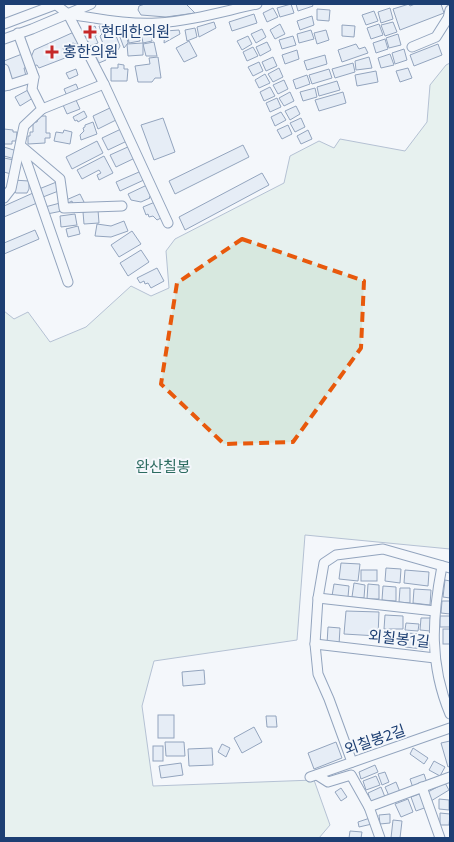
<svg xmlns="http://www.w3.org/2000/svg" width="454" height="842" font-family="Commissioner,'Noto Sans KR',sans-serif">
	<rect width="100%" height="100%" fill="#f4f7fb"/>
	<path fill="#d7e8df" stroke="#687fa3" d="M 450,63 L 450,549 L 305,535 L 297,640 L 154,661 L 142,706 L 153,786 L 314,780 L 330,825 L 319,838 L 4,838 L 4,311 L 14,319 L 28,312 L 50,342 L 86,327 L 131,286 L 151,296 L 169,288 L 166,251 L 175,239 L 284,183 L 290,156 L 319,141 L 334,148 L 340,139 L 405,151 L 427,122 L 430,85 L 446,65 Z"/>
	<g fill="#d5e0f0" stroke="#1d3f73">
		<path d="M 145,4 L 186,4 L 195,13 L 166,17 L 141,15 L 138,10 L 139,6 Z"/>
		<path d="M 291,4 L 294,13 L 280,17 L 277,8 Z"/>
		<path d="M 296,4 L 312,4 L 313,6 L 298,11 Z"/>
		<path d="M 409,4 L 410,6 L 415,4 L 441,4 L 444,13 L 400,30 L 393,9 Z"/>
		<path d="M 273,8 L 278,17 L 267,22 L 263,13 Z"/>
		<path d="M 390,8 L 393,19 L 381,23 L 378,12 Z"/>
		<path d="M 317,9 L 330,10 L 329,21 L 317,20 Z"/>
		<path d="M 374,11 L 378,21 L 366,25 L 362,15 Z"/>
		<path d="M 254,14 L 257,23 L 232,31 L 229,22 Z"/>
		<path d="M 312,16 L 314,25 L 300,30 L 297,21 Z"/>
		<path d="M 214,22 L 216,28 L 199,37 L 197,27 Z"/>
		<path d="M 393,22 L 397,32 L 385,36 L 381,25 Z"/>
		<path d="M 280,24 L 285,34 L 275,39 L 270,30 Z"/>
		<path d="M 379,24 L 383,35 L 371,39 L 367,28 Z"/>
		<path d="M 342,25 L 355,26 L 354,37 L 342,36 Z"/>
		<path d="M 95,26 L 98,34 L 95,36 L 98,43 L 90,46 L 83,32 Z"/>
		<path d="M 99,26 L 113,28 L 120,46 L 118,50 L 112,51 L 108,45 L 104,46 L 100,36 L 102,34 Z"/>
		<path d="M 195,28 L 197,37 L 187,41 L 185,30 Z"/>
		<path d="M 117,29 L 126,30 L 128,43 L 124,48 Z"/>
		<path d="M 262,29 L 266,37 L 256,43 L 251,34 Z"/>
		<path d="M 127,30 L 139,31 L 140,41 L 129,43 Z"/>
		<path d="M 179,30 L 180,34 L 164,43 L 165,31 Z"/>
		<path d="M 311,30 L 314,39 L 299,43 L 297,34 Z"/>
		<path d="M 326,30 L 329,40 L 317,44 L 314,33 Z"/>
		<path d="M 74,32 L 81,46 L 73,43 L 63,48 L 64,50 L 67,49 L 68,51 L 65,58 L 39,68 L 37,65 L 32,66 L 30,60 L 34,50 Z"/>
		<path d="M 141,32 L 151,33 L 152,41 L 143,43 Z"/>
		<path d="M 398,34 L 401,45 L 389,48 L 386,38 Z"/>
		<path d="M 248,36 L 252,44 L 242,50 L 237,41 Z"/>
		<path d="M 293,36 L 296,45 L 282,49 L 279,40 Z"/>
		<path d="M 385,39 L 388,49 L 376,53 L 373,43 Z"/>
		<path d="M 189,41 L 197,56 L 184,62 L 176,48 Z"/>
		<path d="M 154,42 L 157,56 L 146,56 L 143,44 Z"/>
		<path d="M 267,42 L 271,50 L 260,56 L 256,47 Z"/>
		<path d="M 143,43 L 143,55 L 128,56 L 127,44 Z"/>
		<path d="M 356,44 L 359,49 L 365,47 L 368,53 L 342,62 L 338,50 Z"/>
		<path d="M 438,44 L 442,55 L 414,66 L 410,55 Z"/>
		<path d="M 107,47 L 109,53 L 106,60 L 99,63 L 94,53 Z"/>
		<path d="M 253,47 L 258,56 L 247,61 L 243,52 Z"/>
		<path d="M 404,49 L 407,60 L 395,64 L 392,53 Z"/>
		<path d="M 297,50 L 299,59 L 285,64 L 282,55 Z"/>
		<path d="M 22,54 L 28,67 L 24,68 L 26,76 L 9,81 L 4,61 Z"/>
		<path d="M 390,54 L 394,65 L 381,68 L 378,58 Z"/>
		<path d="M 325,55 L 327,64 L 307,70 L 304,61 Z"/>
		<path d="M 158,57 L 161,78 L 155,78 L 152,82 L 138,82 L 135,66 L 150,64 L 149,58 Z"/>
		<path d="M 273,57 L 277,66 L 266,71 L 262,62 Z"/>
		<path d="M 369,57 L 372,68 L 356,70 L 355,61 Z"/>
		<path d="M 259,62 L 263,71 L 253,76 L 248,67 Z"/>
		<path d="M 353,63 L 355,72 L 335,78 L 332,69 Z"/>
		<path d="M 118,64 L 124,65 L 124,69 L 128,69 L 127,81 L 111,81 L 111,68 L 118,68 Z"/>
		<path d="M 279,68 L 283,77 L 273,82 L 268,74 Z"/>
		<path d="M 408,68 L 412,78 L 400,82 L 396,71 Z"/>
		<path d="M 76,69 L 78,75 L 69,79 L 66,73 Z"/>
		<path d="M 329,69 L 332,78 L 312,84 L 309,75 Z"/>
		<path d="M 376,71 L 378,82 L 357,86 L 355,75 Z"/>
		<path d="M 265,74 L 270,83 L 259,88 L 255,80 Z"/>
		<path d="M 307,75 L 310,84 L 296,89 L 293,80 Z"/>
		<path d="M 284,80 L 288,89 L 278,94 L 273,85 Z"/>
		<path d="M 337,81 L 340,90 L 319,96 L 317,87 Z"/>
		<path d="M 76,84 L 79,91 L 67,96 L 64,89 Z"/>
		<path d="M 270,87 L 275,96 L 264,101 L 260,92 Z"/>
		<path d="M 315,88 L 317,97 L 303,101 L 300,92 Z"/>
		<path d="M 28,90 L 33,98 L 20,106 L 15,97 Z"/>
		<path d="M 290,92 L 294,101 L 284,106 L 279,98 Z"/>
		<path d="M 343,92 L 346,103 L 319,111 L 315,100 Z"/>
		<path d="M 277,98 L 281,107 L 270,112 L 266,103 Z"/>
		<path d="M 76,100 L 80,109 L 67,114 L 63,105 Z"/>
		<path d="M 296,106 L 300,114 L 290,120 L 285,111 Z"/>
		<path d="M 112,107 L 118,119 L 98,129 L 93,116 Z"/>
		<path d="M 84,111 L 87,117 L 78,122 L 77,120 L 75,121 L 73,117 Z"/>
		<path d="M 281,112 L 286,120 L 275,126 L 271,117 Z"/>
		<path d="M 39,116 L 46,116 L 46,133 L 50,133 L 50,138 L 45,138 L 45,143 L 28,144 L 28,136 L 30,136 L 30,132 L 33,132 L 33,122 L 37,122 Z"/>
		<path d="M 163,118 L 175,152 L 154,160 L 141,125 Z"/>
		<path d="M 301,118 L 305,127 L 295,132 L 290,123 Z"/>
		<path d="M 93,122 L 97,134 L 81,140 L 80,135 L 84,131 L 83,128 L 85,127 L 85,125 Z"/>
		<path d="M 288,125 L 292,134 L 282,139 L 277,130 Z"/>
		<path d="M 4,129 L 13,130 L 13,132 L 17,132 L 16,141 L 12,141 L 12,144 L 4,144 Z"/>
		<path d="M 121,129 L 127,141 L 108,150 L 102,138 Z"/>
		<path d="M 64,130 L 72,132 L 70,144 L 54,141 L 56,132 L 63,133 Z"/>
		<path d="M 308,130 L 312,139 L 301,144 L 297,136 Z"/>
		<path d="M 97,141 L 103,153 L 72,169 L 66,157 Z"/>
		<path d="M 243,145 L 249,157 L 175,194 L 169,181 Z"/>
		<path d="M 130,146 L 135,158 L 116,167 L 110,155 Z"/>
		<path d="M 4,147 L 17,151 L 15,159 L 4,156 Z"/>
		<path d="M 104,156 L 113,173 L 99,180 L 97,175 L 101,173 L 99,170 L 82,179 L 77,170 Z"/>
		<path d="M 4,158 L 14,160 L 11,174 L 4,172 Z"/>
		<path d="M 139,172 L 144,174 L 146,179 L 120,191 L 116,182 Z"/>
		<path d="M 262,173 L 269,185 L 185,230 L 179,217 Z"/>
		<path d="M 13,180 L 29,181 L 29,189 L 27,193 L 16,193 L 13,191 Z"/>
		<path d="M 59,181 L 61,190 L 43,197 L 39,189 Z"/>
		<path d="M 147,185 L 152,196 L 149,197 L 150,198 L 141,202 L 131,200 L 128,194 Z"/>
		<path d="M 33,193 L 37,203 L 4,217 L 4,206 Z"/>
		<path d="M 80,194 L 84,202 L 77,205 L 76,203 L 73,205 L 72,201 L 68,203 L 66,200 Z"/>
		<path d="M 155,202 L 161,218 L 157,220 L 153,216 L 149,217 L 148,214 L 146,215 L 143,207 Z"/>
		<path d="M 60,203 L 62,211 L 47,214 L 45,207 Z"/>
		<path d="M 98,210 L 99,223 L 84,224 L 83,212 Z"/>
		<path d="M 75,214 L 77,225 L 61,227 L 60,216 Z"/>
		<path d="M 124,221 L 128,231 L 111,237 L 95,236 L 97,224 L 111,226 Z"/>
		<path d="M 78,226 L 80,234 L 68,237 L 66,229 Z"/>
		<path d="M 35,230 L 39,239 L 4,254 L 4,243 Z"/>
		<path d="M 132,231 L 141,244 L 119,257 L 111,245 Z"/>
		<path d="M 141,250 L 149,262 L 128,276 L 120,263 Z"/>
		<path d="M 157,268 L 164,281 L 151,288 L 148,283 L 145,284 L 144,281 L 140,283 L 137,278 Z"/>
		<path d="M 341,563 L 360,564 L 358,581 L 339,579 Z"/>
		<path d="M 386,568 L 401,569 L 400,583 L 385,581 Z"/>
		<rect x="361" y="570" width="16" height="11"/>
		<path d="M 405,570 L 429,572 L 428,586 L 404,583 Z"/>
		<path d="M 445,580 L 450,581 L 450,598 L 443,597 Z"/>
		<path d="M 354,583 L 365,585 L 364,598 L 352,597 Z"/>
		<path d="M 334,584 L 349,586 L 348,597 L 332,596 Z"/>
		<path d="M 368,584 L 379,585 L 379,599 L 367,599 Z"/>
		<path d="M 383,586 L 396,587 L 396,601 L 382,600 Z"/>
		<path d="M 400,588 L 410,588 L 410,603 L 399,602 Z"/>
		<path d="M 414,589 L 431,590 L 430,605 L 413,603 Z"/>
		<path d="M 442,601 L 450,601 L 450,614 L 441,613 Z"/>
		<path d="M 346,611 L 379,612 L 378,636 L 344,634 Z"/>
		<path d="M 385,615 L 403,616 L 403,629 L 384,629 Z"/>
		<rect x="440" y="616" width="10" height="11"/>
		<path d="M 421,618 L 431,618 L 430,631 L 420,630 Z"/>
		<path d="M 406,623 L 419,624 L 418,631 L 405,630 Z"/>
		<path d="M 328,627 L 340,628 L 339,645 L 327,644 Z"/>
		<rect x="443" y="629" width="7" height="15"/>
		<path d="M 406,633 L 424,634 L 423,649 L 405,647 Z"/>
		<path d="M 204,670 L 205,684 L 183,686 L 182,672 Z"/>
		<rect x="158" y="715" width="16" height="23"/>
		<path d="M 266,716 L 276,716 L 277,727 L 267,727 Z"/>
		<path d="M 254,727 L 262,742 L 242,753 L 234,738 Z"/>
		<path d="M 450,741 L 450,766 L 448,767 L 441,743 Z"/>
		<path d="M 165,742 L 184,742 L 185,756 L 166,756 Z"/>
		<path d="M 336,742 L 342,758 L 314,769 L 308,753 Z"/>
		<path d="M 222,744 L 230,748 L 226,757 L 218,752 Z"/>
		<rect x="153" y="746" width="10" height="15"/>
		<path d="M 212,748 L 213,765 L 189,766 L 188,749 Z"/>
		<path d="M 413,748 L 428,758 L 424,764 L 410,754 Z"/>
		<path d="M 434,761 L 445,767 L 440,776 L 429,770 Z"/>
		<path d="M 181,763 L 183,775 L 161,778 L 159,766 Z"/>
		<path d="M 375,765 L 378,772 L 361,779 L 359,772 Z"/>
		<path d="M 385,772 L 389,782 L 382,785 L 378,774 Z"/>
		<path d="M 424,774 L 427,783 L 413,788 L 410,779 Z"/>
		<path d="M 376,776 L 380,785 L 366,790 L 363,781 Z"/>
		<path d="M 396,782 L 400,792 L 389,796 L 385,787 Z"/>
		<path d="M 445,783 L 449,790 L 431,801 L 426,793 Z"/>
		<path d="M 381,787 L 385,797 L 371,802 L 368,793 Z"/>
		<path d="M 341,788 L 347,797 L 341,801 L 335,792 Z"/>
		<path d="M 422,793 L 427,807 L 416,811 L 411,797 Z"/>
		<path d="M 408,799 L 413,812 L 401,817 L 395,804 Z"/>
		<path d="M 439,799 L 449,800 L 449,810 L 439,809 Z"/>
		<path d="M 440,813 L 450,814 L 449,825 L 440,825 Z"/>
		<path d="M 390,814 L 390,823 L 380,824 L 379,815 Z"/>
		<path d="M 370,818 L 372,824 L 359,827 L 358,822 Z"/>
		<path d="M 393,820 L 402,821 L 400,838 L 391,838 Z"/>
		<path d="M 350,831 L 362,832 L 361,838 L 349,838 Z"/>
	</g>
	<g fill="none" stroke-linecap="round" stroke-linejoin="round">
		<g stroke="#1d3f73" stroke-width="11">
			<g id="minor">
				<path d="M 55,4 L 68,14 L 104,84 L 168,223"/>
				<path d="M 68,14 C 96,18 129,25 157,23 C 191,21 224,11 257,4"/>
				<path d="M 4,24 L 57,4"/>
				<path d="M 4,39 L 32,29 L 91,4"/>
				<path d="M 412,47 L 436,37 L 448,18 L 450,10"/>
				<path d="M 4,69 L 9,85 L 4,86"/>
				<path d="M 9,85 L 34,77"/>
				<path d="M 42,109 L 104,84"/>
				<path d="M 4,198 L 11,189 L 24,126 L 42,109 L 32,89 L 34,77 L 18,33"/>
				<path d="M 68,282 L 21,146 L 60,179 L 64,208 L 122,206"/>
				<path d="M 442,566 C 432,618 429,664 450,714"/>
				<path d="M 318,598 L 435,611"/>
				<path d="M 315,644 L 435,658"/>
				<path d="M 352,762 L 329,699 L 318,674 L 315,644 L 318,598 L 324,563 L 336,555 L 383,549 L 450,568"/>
				<path d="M 317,775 L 328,782 L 351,775 L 369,807"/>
				<path d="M 310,777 L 450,728"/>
				<path d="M 422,787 L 440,838"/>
				<path d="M 380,838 L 369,807 L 450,777"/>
			</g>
		</g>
		<use href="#minor" stroke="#f4f7fb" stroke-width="9"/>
	</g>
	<path d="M0 0H454V842H0ZM 242,239 L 364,281 L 361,348 L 293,442 L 224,444 L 161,384 L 177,283 Z" fill="#f4f7fb" fill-opacity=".55" fill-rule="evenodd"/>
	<path fill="none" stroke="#e8590c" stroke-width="4" stroke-dasharray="10 6" stroke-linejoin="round" d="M 242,239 L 364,281 L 361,348 L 293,442 L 224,444 L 161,384 L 177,283 Z"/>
	<g fill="#c62828" stroke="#f4f7fb" stroke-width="2">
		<path d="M87.5 24.5h5v5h5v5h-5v5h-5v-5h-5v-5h5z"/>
		<path d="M49.5 44.5h5v5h5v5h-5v5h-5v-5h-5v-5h5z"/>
	</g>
	<g text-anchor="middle" stroke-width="4" stroke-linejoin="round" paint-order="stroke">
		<g font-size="15" fill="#1d3f73" stroke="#f4f7fb" text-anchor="start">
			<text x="101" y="37">현대한의원</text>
			<text x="63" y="57">홍한의원</text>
		</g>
		<g font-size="15" fill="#2c6c60" stroke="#f4f7fb">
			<text x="163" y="472">완산칠봉</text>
		</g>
		<g font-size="15" fill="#1d3f73" stroke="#f4f7fb">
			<text transform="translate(399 639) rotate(6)" y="5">외칠봉1길</text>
			<text transform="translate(375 740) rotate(-19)" y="5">외칠봉2길</text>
		</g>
	</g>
	<rect width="454" height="842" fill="none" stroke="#1d3f73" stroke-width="10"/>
</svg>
